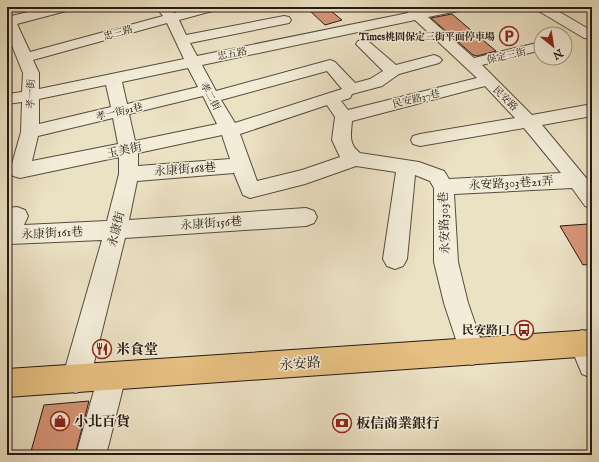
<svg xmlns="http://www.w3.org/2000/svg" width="599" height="462" font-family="'IM FELL English','Noto Serif TC',serif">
	<rect width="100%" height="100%" fill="#ebe1c3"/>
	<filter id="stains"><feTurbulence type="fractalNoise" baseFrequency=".005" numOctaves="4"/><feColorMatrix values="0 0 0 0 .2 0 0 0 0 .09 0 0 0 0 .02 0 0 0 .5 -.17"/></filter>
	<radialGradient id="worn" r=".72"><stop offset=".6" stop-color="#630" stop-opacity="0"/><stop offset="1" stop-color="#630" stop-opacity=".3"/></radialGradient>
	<g fill="#d69577" stroke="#261a15">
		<path d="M 321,7 L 326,7 L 342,20 L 325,25 L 309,10 Z"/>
		<path d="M 452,14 L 466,26 L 496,51 L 477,56 L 473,55 L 431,18 Z"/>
		<path d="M 588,224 L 592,229 L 592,264 L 583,265 L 560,226 Z"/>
		<path d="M 89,401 L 75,455 L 30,455 L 44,405 Z"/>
	</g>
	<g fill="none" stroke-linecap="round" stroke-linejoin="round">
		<g stroke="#574c40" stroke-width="2">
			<g id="minor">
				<path d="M 49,7 L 72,7 L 70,10 L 17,24 L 30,52 L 163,16 L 156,7 L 170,7 L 174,13 L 196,7 L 218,7 L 216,10 L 179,20 L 186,35 L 284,16 L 289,17 L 291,20 L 289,23 L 284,24 L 190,43 L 197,56 L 408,13 L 404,9 L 406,7 L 417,7 L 421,11 L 439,7 L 465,7 L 463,10 L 428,17 L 474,58 L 541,42 L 541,50 L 482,65 L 532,115 L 592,104 L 592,116 L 542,125 L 592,185 L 592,208 L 585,206 L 572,188 L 454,194 L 458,262 L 468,303 L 485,352 L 481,361 L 472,365 L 463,361 L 444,303 L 434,262 L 434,188 L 430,181 L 415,175 L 407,259 L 403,266 L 395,269 L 387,266 L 383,259 L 396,172 L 356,166 L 305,184 L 250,198 L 243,195 L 234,173 L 137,181 L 129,220 L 306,208 L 314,211 L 317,217 L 314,223 L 306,226 L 125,238 L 90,379 L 86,389 L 76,393 L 66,389 L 62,379 L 102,240 L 10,244 L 7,243 L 7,208 L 17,207 L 25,210 L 28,216 L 24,225 L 107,221 L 119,174 L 119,157 L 20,178 L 13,176 L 10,171 L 21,132 L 22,102 L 7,104 L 7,94 L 22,92 L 23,73 L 7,33 L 7,17 ZM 415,20 L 477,78 L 348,110 L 341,101 L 350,98 L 352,94 L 382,86 L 399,74 L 439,63 L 442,60 L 439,57 L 434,55 L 396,65 L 368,41 L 363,40 L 358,41 L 356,44 L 383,71 L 370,79 L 355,83 L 335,62 L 330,60 L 216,91 L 202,65 ZM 167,23 L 184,59 L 39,89 L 39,73 L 33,60 ZM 188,68 L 198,87 L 127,104 L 122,82 ZM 327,71 L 342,89 L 235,123 L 221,100 ZM 106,85 L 111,107 L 39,124 L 39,99 ZM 485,86 L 515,118 L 420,134 L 413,136 L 411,140 L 413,144 L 420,146 L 524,128 L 561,173 L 449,179 L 444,171 L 419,162 L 360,153 C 348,144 351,134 352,121 ZM 203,96 L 217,124 L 135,141 L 129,114 ZM 327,105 L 335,117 L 332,140 L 340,157 L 302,170 L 257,181 L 240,134 ZM 113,118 L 118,144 L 32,161 L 38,136 ZM 222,135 L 230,159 L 138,166 L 138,153 Z"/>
				<path d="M 535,7 L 551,7 L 592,31 L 592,39 L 584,38 L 537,10 Z"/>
				<path d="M 582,330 L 592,335 L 592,378 L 582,374 L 569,343 L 573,334 Z"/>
				<path d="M 112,362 L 122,366 L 126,376 L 106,455 L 76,455 L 98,376 L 102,366 Z"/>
			</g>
		</g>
		<g stroke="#261a15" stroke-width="2">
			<path id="major" d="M 592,330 L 592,356 L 7,397 L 7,369 Z"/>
		</g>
		<use href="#minor" fill="#f2ecd8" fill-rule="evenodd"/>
		<use href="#major" fill="#e6c082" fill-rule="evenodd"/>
	</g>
	<defs>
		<g id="parking-ring" transform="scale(1)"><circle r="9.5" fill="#f2ecd8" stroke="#8f2418" stroke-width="1.5"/><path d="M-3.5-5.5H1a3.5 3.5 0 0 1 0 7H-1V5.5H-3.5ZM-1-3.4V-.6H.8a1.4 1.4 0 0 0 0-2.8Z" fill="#8f2418"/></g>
		<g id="bus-ring" transform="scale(1)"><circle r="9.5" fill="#f2ecd8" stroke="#8f2418" stroke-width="1.5"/><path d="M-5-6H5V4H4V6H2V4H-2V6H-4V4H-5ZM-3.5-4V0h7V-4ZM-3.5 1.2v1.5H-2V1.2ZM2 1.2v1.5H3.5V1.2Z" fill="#8f2418"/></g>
		<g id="restaurant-ring" transform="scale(1)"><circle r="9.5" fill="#f2ecd8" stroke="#8f2418" stroke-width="1.5"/><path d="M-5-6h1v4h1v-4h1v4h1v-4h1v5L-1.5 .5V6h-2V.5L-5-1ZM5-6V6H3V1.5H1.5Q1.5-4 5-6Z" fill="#8f2418"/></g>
		<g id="shop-ring" transform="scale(1)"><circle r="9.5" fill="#f2ecd8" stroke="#8f2418" stroke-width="1.5"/><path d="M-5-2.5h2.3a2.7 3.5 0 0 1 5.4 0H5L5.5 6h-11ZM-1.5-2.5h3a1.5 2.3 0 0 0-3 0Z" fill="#8f2418"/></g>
		<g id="bank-ring" transform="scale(1)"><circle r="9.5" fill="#f2ecd8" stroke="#8f2418" stroke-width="1.5"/><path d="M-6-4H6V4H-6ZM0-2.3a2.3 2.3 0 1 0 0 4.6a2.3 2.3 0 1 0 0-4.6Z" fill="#8f2418"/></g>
	</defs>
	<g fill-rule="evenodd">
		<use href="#parking-ring" x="509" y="36"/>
		<use href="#bus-ring" x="524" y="330"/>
		<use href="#restaurant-ring" x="102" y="349"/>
		<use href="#shop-ring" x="60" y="421"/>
		<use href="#bank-ring" x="342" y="423"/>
	</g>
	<g text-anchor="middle" stroke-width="3" stroke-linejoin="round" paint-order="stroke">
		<g font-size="10" fill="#261a15" stroke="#f2ecd8">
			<text transform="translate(118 32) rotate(-15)" y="4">忠三路</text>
			<text transform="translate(232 53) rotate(-11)" y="4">忠五路</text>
			<text transform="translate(506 55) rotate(-13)" y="4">保定三街</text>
			<text transform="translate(30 94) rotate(-89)" y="4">孝一街</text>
			<text transform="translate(211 96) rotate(61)" y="4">孝二街</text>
			<text transform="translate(416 98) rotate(-14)" y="4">民安路37巷</text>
			<text transform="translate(506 98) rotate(45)" y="4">民安路</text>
			<text transform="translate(119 111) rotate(-13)" y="4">孝一街91巷</text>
		</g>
		<g font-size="10" font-weight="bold" fill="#261a15" stroke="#f2ecd8" text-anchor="end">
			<text x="495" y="40">Times桃園保定三街平面停車場</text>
		</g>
		<g font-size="12" fill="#261a15" stroke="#f2ecd8">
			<text transform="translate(124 150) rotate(-12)" y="4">玉美街</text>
			<text transform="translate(185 169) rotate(-4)" y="4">永康街168巷</text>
			<text transform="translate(511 183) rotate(-3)" y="4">永安路303巷21弄</text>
			<text transform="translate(211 223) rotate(-4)" y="4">永康街156巷</text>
			<text transform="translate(444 223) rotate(-92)" y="4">永安路303巷</text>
			<text transform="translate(116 229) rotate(-76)" y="4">永康街</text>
			<text transform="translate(52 233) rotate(-3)" y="4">永康街161巷</text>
		</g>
		<g font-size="12" font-weight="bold" fill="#261a15" stroke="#f2ecd8" text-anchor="end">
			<text x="510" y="334">民安路口</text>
		</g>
		<g font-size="14" font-weight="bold" fill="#261a15" stroke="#f2ecd8" text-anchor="start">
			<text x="116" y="354">米食堂</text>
			<text x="74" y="426">小北百貨</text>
			<text x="356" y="428">板信商業銀行</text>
		</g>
		<g font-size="14" fill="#261a15" stroke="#f2ecd8">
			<text transform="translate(300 363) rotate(-4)" y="5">永安路</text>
		</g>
	</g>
	<rect width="599" height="462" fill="none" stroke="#ebe1c3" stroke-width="24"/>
	<rect x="8" y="8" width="583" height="446" fill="none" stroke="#261a15" stroke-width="2"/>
	<rect x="12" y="12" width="575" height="438" fill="none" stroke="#261a15"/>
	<g transform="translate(553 46) rotate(150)"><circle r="19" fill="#f2ecd8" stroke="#a0988a"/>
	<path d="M0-3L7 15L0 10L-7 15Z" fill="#8f2418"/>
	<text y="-6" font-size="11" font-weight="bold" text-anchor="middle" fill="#261a15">N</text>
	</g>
	<rect width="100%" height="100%" filter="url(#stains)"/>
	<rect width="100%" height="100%" fill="url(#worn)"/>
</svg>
